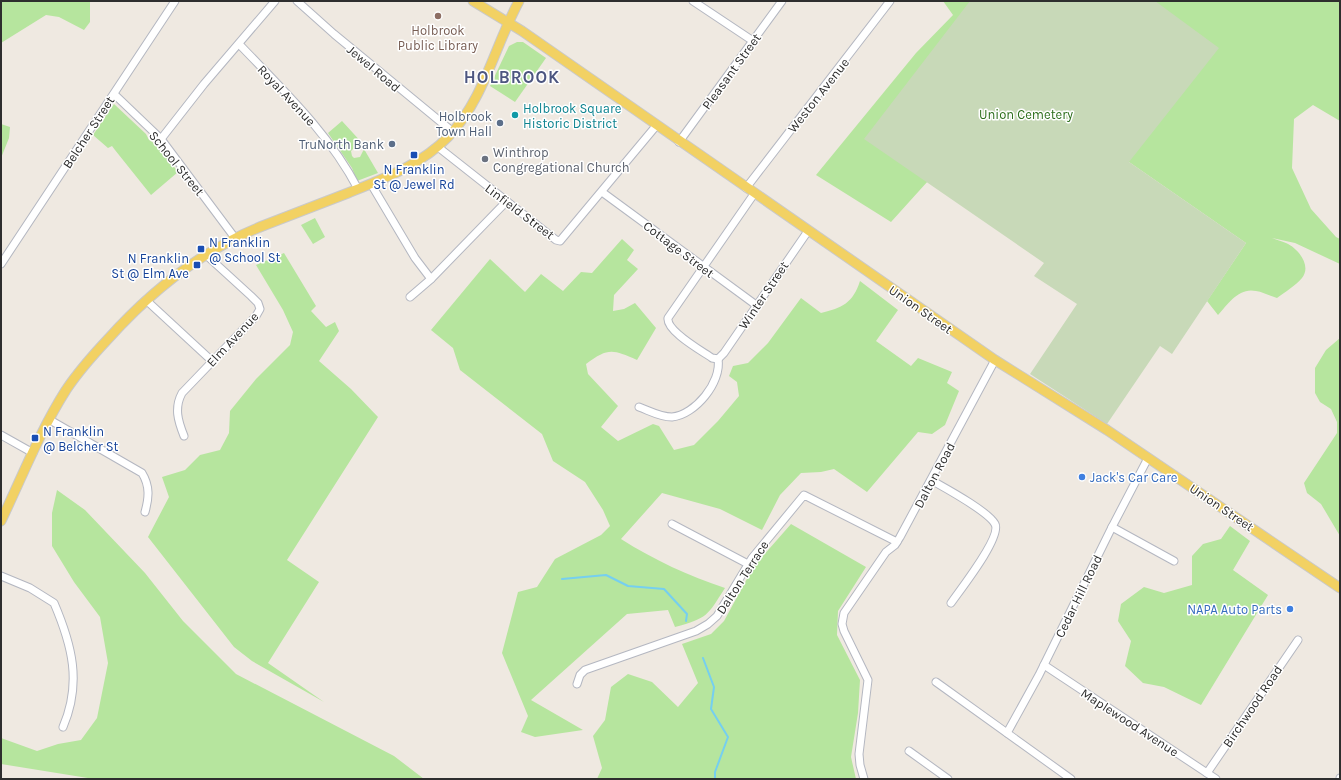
<svg xmlns="http://www.w3.org/2000/svg" width="1341" height="780" font-family="Karla,sans-serif">
	<rect width="100%" height="100%" fill="#efe9e1"/>
	<g fill="#b6e59e">
		<path d="M 1,1 L 90,1 L 90,22 L 84,30 L 59,17 L 46,15 L 1,43 Z"/>
		<path d="M 943,1 L 1340,1 L 1340,121 L 1313,105 L 1294,119 L 1292,168 L 1311,209 L 1336,237 L 1340,239 L 1340,264 L 1295,243 L 1272,238 C 1276,240 1282,241 1286,243 C 1298,248 1312,266 1302,278 C 1295,286 1285,292 1277,298 C 1270,296 1263,292 1256,291 C 1239,287 1228,304 1218,315 L 1207,301 L 1246,243 L 1129,162 L 1029,69 L 891,222 L 816,175 L 916,53 L 953,15 Z"/>
		<path d="M 517,42 L 523,42 L 546,58 L 515,102 L 490,86 L 509,46 Z"/>
		<path d="M 114,104 L 146,134 L 149,140 L 157,145 L 178,172 L 151,195 L 115,150 L 112,146 L 108,148 L 93,135 Z"/>
		<path d="M 342,121 L 364,145 L 360,149 L 354,148 L 351,151 L 352,156 L 354,158 L 360,157 L 364,149 L 378,173 L 357,181 L 352,168 L 328,133 Z"/>
		<path d="M 1,124 L 10,127 L 9,138 L 1,158 Z"/>
		<path d="M 315,218 L 325,237 L 313,244 L 301,225 Z"/>
		<path d="M 622,239 L 634,250 L 627,260 L 638,269 L 614,295 L 613,311 L 624,309 L 635,303 L 656,328 L 637,360 C 612,349 608,348 586,364 L 588,374 L 618,406 L 601,427 L 618,441 L 653,424 L 659,426 L 674,450 L 694,445 L 718,421 L 739,396 L 737,382 L 729,376 L 733,366 L 748,363 L 768,343 L 801,298 L 821,313 C 842,308 853,303 860,281 L 898,310 L 876,341 L 911,366 L 918,358 L 952,372 L 947,383 L 959,391 L 945,425 L 932,434 L 918,432 L 867,492 L 834,469 L 821,472 L 801,473 L 780,495 L 762,530 L 720,509 L 662,493 L 621,539 C 654,560 689,576 725,588 C 707,616 708,618 675,627 L 668,610 L 627,614 L 531,700 L 583,730 L 535,737 L 521,732 L 528,716 L 502,653 L 518,592 L 537,587 L 555,559 L 601,535 L 610,526 L 603,510 L 585,482 L 553,461 L 542,434 L 460,370 L 453,348 L 431,330 L 490,259 L 525,292 L 541,274 L 563,291 L 581,272 L 592,273 Z"/>
		<path d="M 284,253 L 316,306 L 311,311 L 326,327 L 335,322 L 339,331 L 319,361 L 351,389 L 378,417 L 287,560 L 319,582 L 268,663 L 324,702 L 252,661 L 234,647 L 148,537 L 169,497 L 162,477 L 185,470 L 200,455 L 220,450 L 229,433 L 230,411 L 256,379 L 290,345 L 293,332 L 283,310 L 256,265 Z"/>
		<path d="M 1340,338 L 1340,536 L 1321,504 L 1307,493 L 1304,483 L 1337,433 L 1337,422 L 1331,409 L 1320,402 L 1315,393 L 1315,368 L 1326,350 Z"/>
		<path d="M 57,490 L 85,510 L 145,573 L 183,621 L 236,674 L 394,756 L 424,779 L 94,779 L 1,764 L 1,738 L 37,751 L 58,744 L 81,740 L 97,718 L 108,663 L 100,617 L 74,582 L 52,546 L 52,513 Z"/>
		<path d="M 791,524 L 866,567 L 838,611 L 837,635 L 860,680 L 858,713 L 851,757 L 856,779 L 597,779 L 602,768 L 593,736 L 605,720 L 611,687 L 628,674 L 652,682 L 678,707 L 698,683 L 682,644 L 711,634 L 724,621 L 754,566 Z"/>
		<path d="M 1230,526 L 1250,541 L 1233,570 L 1268,595 L 1201,705 L 1164,687 L 1143,683 L 1125,666 L 1131,641 L 1118,621 L 1121,604 L 1144,587 L 1164,593 L 1192,585 L 1192,556 L 1203,544 L 1221,539 Z"/>
	</g>
	<path fill="#c8d9b8" d="M 970,1 L 1155,1 L 1219,48 L 1129,162 L 1246,243 L 1172,354 L 1160,346 L 1107,424 L 1030,374 L 1077,304 L 1034,276 L 1044,263 L 864,139 Z"/>
	<g fill="none" stroke-linecap="round" stroke-linejoin="round">
		<g stroke="#75cff0" stroke-width="2">
			<path d="M 562,579 L 606,575 L 628,586 L 664,589 L 687,614 L 686,621"/>
			<path d="M 703,658 L 714,687 L 711,709 L 728,737 L 715,772 L 715,779"/>
		</g>
		<g stroke="#b4b7c1" stroke-width="9">
			<g id="minor">
				<path d="M 297,1 L 334,34 L 453,132"/>
				<path d="M 693,1 L 753,41"/>
				<path d="M 239,44 C 282,89 329,133 358,189"/>
				<path d="M 114,94 L 161,139 L 235,238"/>
				<path d="M 161,139 L 204,84 L 275,1"/>
				<path d="M 679,142 L 782,1"/>
				<path d="M 438,147 L 556,240 L 560,241 L 656,126"/>
				<path d="M 371,184 L 415,258 L 431,279"/>
				<path d="M 746,188 L 890,1"/>
				<path d="M 602,192 L 756,305"/>
				<path d="M 1,264 L 175,1"/>
				<path d="M 410,297 L 431,279 L 507,201"/>
				<path d="M 146,300 L 212,361"/>
				<path d="M 718,359 L 712,358 C 702,351 666,331 668,318 L 754,194"/>
				<path d="M 718,359 L 724,353 L 808,231"/>
				<path d="M 639,407 C 650,411 660,417 672,417 C 695,415 722,382 718,359"/>
				<path d="M 50,420 L 142,473 C 150,486 149,498 145,512"/>
				<path d="M 1,435 L 33,453"/>
				<path d="M 184,436 C 178,421 174,408 182,393 L 256,316 L 260,309 L 258,303 L 251,296 L 205,254"/>
				<path d="M 931,480 C 945,488 988,511 995,524 C 1002,537 960,590 951,603"/>
				<path d="M 672,524 L 748,564"/>
				<path d="M 1112,527 L 1174,561"/>
				<path d="M 1,576 L 30,588 L 54,603 C 72,645 82,683 63,727"/>
				<path d="M 1044,665 L 1216,779"/>
				<path d="M 936,682 L 1071,779"/>
				<path d="M 577,684 L 580,675 L 585,670 L 696,631 L 708,624 L 717,616 L 752,558 L 804,495 L 897,542"/>
				<path d="M 1007,733 L 1039,675 L 1112,527 L 1148,458"/>
				<path d="M 909,751 L 948,779"/>
				<path d="M 1207,773 L 1298,640"/>
				<path d="M 864,779 L 860,765 L 859,754 L 868,680 L 844,631 L 842,624 L 844,613 L 886,552 L 895,545 L 900,537 L 995,360"/>
				<path d="M 1340,779 L 1340,778"/>
			</g>
		</g>
		<g stroke="#c9c9c9" stroke-width="11">
			<g id="major">
				<path d="M 473,1 L 522,31 L 995,360 L 1107,430 L 1340,588"/>
				<path d="M 1,521 C 22,477 40,431 66,390 C 78,372 93,355 108,339 C 152,290 203,249 265,225 C 293,214 320,204 348,193 C 383,179 421,165 448,137 C 484,100 495,45 519,1"/>
			</g>
		</g>
		<use href="#minor" stroke="#fff" stroke-width="7"/>
		<use href="#major" stroke="#f2d163" stroke-width="9"/>
	</g>
	<circle fill="#8d6e63" stroke="#fff" stroke-width="1.5" cx="438" cy="16" r="4"/>
	<circle fill="#0f9aa8" stroke="#fff" stroke-width="1.5" cx="515" cy="115" r="4"/>
	<g fill="#5c6f8a" stroke="#fff" stroke-width="1.5">
		<circle cx="500" cy="123" r="4"/>
		<circle cx="392" cy="144" r="4"/>
	</g>
	<g fill="#1a4fb4" stroke="#fff" stroke-width="1.5">
		<rect x="410" y="151" width="8" height="8" rx="2"/>
		<rect x="197" y="245" width="8" height="8" rx="2"/>
		<rect x="193" y="261" width="8" height="8" rx="2"/>
		<rect x="31" y="434" width="8" height="8" rx="2"/>
	</g>
	<circle fill="#6b7280" stroke="#fff" stroke-width="1.5" cx="485" cy="159" r="4"/>
	<g fill="#3f7fe0" stroke="#fff" stroke-width="1.5">
		<circle cx="1082" cy="477" r="4"/>
		<circle cx="1290" cy="609" r="4"/>
	</g>
	<g text-anchor="middle" stroke-width="3" stroke-linejoin="round" paint-order="stroke">
		<g font-size="13" fill="#785e54" stroke="#fff">
			<text x="438" y="35">Holbrook<tspan x="438" dy="15">Public Library</tspan></text>
		</g>
		<g font-size="13" fill="#2e2e2e" stroke="#fff">
			<text transform="translate(374 68) rotate(40)" y="5">Jewel Road</text>
			<text transform="translate(731 71) rotate(-54)" y="5">Pleasant Street</text>
			<text transform="translate(287 95) rotate(47)" y="5">Royal Avenue</text>
			<text transform="translate(818 95) rotate(-52)" y="5">Weston Avenue</text>
			<text transform="translate(88 132) rotate(-57)" y="5">Belcher Street</text>
			<text transform="translate(177 163) rotate(51)" y="5">School Street</text>
			<text transform="translate(520 211) rotate(37)" y="5">Linfield Street</text>
			<text transform="translate(679 249) rotate(37)" y="5">Cottage Street</text>
			<text transform="translate(763 295) rotate(-56)" y="5">Winter Street</text>
			<text transform="translate(921 309) rotate(35)" y="5">Union Street</text>
			<text transform="translate(232 339) rotate(-47)" y="5">Elm Avenue</text>
			<text transform="translate(934 475) rotate(-62)" y="5">Dalton Road</text>
			<text transform="translate(1222 507) rotate(34)" y="5">Union Street</text>
			<text transform="translate(742 577) rotate(-57)" y="5">Dalton Terrace</text>
			<text transform="translate(1078 596) rotate(-64)" y="5">Cedar Hill Road</text>
			<text transform="translate(1252 706) rotate(-56)" y="5">Birchwood Road</text>
			<text transform="translate(1130 722) rotate(33)" y="5">Maplewood Avenue</text>
		</g>
		<g font-size="13" fill="#0d838f" stroke="#fff" text-anchor="start">
			<text x="523" y="113">Holbrook Square<tspan x="523" dy="15">Historic District</tspan></text>
		</g>
		<g font-size="13" fill="#2c6e1b" stroke="#fff">
			<text x="1026" y="119">Union Cemetery</text>
		</g>
		<g font-size="13" fill="#4e5e75" stroke="#fff" text-anchor="end">
			<text x="492" y="121">Holbrook<tspan x="492" dy="15">Town Hall</tspan></text>
			<text x="384" y="149">TruNorth Bank</text>
		</g>
		<g font-size="13" fill="#5b616d" stroke="#fff" text-anchor="start">
			<text x="493" y="157">Winthrop<tspan x="493" dy="15">Congregational Church</tspan></text>
		</g>
		<g font-size="13" fill="#164399" stroke="#fff" text-anchor="start">
			<text x="414" y="174" text-anchor="middle">N Franklin<tspan x="414" dy="15">St @ Jewel Rd</tspan></text>
			<text x="209" y="247">N Franklin<tspan x="209" dy="15">@ School St</tspan></text>
			<text x="189" y="263" text-anchor="end">N Franklin<tspan x="189" dy="15">St @ Elm Ave</tspan></text>
			<text x="43" y="436">N Franklin<tspan x="43" dy="15">@ Belcher St</tspan></text>
		</g>
		<g font-size="13" fill="#366cbe" stroke="#fff" text-anchor="start">
			<text x="1090" y="482">Jack's Car Care</text>
			<text x="1282" y="614" text-anchor="end">NAPA Auto Parts</text>
		</g>
		<g font-size="17" font-weight="bold" letter-spacing="1" fill="#4d5680" stroke="#fff">
			<text x="512" y="83">HOLBROOK</text>
		</g>
	</g>
	<rect width="1341" height="780" fill="none" stroke="#2e2e2e" stroke-width="4"/>
</svg>
